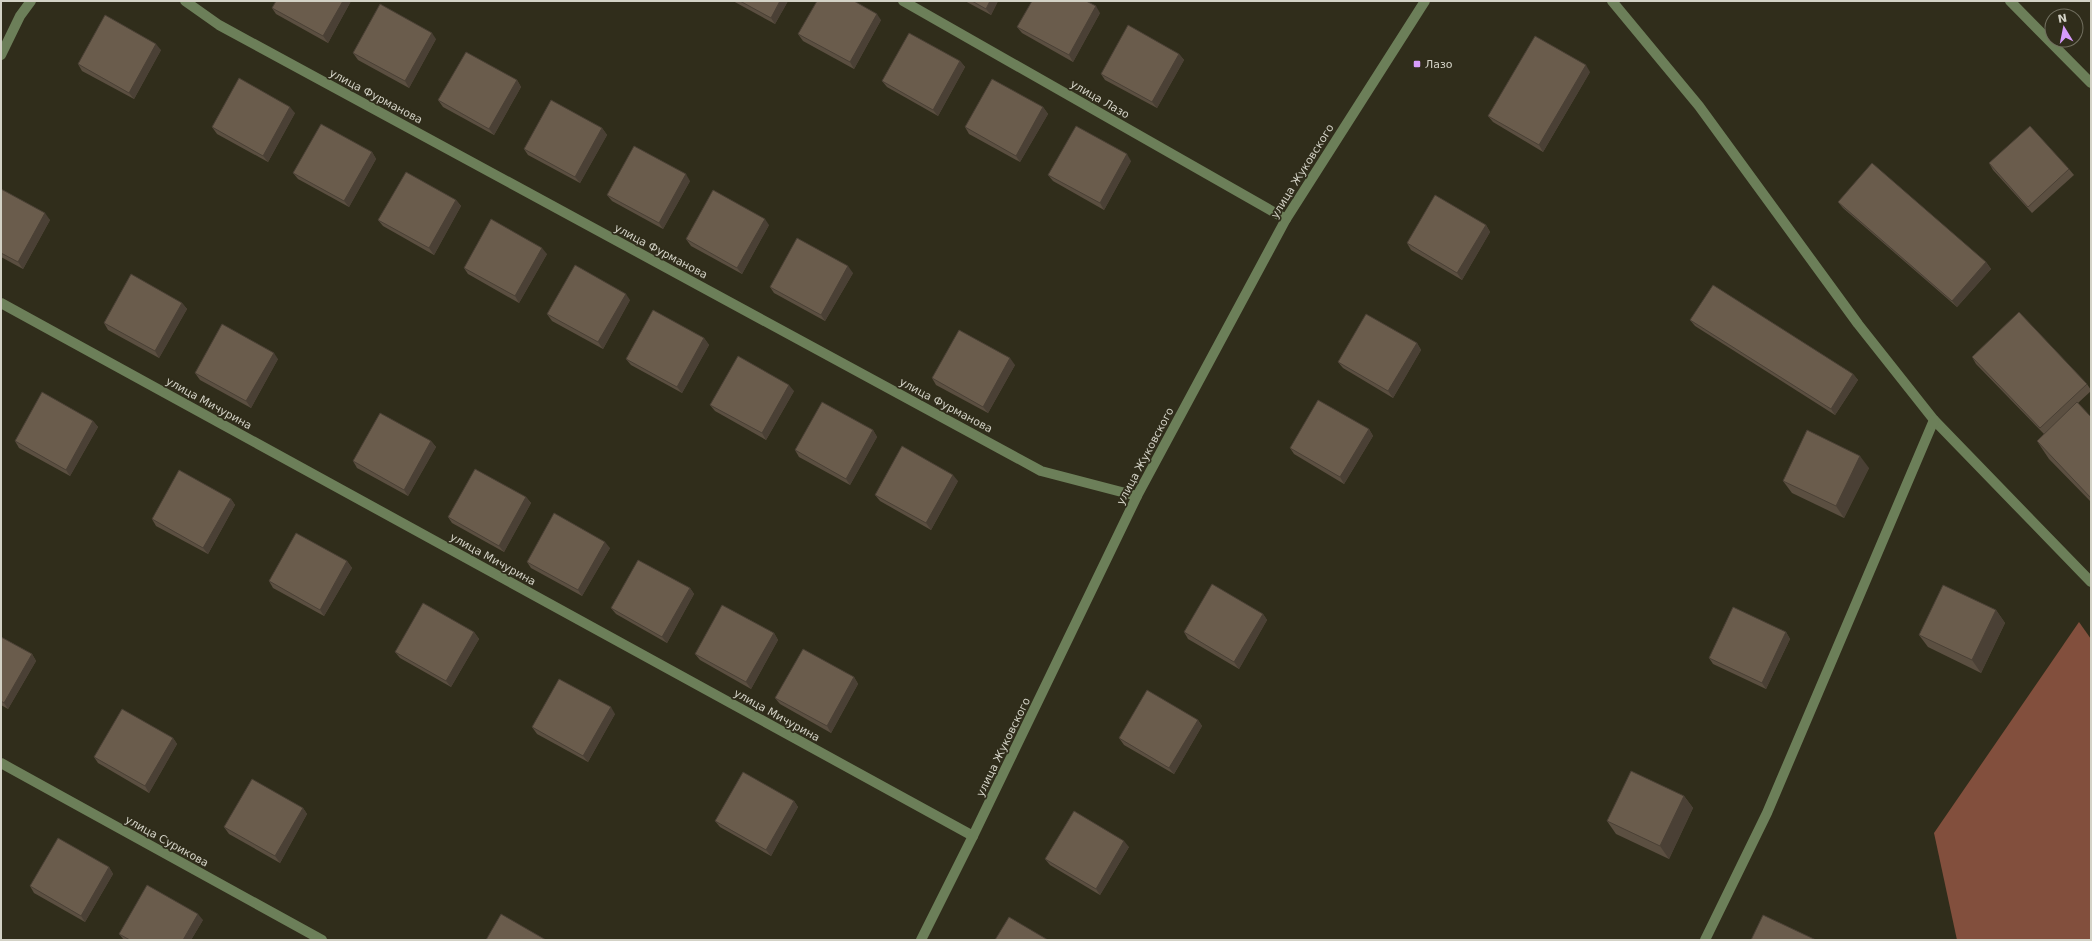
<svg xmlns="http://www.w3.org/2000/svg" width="2092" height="941" font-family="'DejaVu Sans',sans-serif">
	<rect width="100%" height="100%" fill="#302d1b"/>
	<path fill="#824f3d" d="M 2079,622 L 2091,639 L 2091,940 L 1957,940 L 1934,833 Z"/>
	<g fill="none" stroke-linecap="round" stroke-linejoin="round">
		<g stroke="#6c7f59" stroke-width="10">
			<path d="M 185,1 L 219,25 L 1041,471 L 1137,496"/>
			<path d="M 903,1 L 1286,219"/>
			<path d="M 1612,1 L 1699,106 L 1858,324 L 1934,420 L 2091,582"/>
			<path d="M 2010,1 L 2091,83"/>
			<path d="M 1,55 L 20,16 L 31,1"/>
			<path d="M 1,303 L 973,836"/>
			<path d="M 1,763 L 322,940"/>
			<path d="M 921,940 L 973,836 L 1137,496 L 1286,219 L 1425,1"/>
			<path d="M 1705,940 L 1767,813 L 1934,420"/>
		</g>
	</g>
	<g fill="#5b4f41">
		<path d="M 351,1 L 328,43 L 276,14 L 272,8 Z"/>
		<path d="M 733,1 L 788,1 L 775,24 Z"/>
		<path d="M 965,1 L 998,1 L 991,15 Z"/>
		<path d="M 1100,13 L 1073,62 L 1022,33 L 1017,27 Z"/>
		<path d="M 881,20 L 854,69 L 803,41 L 798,34 Z"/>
		<path d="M 436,39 L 409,88 L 358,60 L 353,53 Z"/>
		<path d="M 161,50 L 134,99 L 82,71 L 78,64 Z"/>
		<path d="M 1179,54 L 1184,60 L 1157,108 L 1105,80 L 1101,74 Z"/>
		<path d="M 960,61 L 965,67 L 938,116 L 887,87 L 882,81 Z"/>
		<path d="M 1590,72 L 1543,152 L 1493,122 L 1488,116 Z"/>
		<path d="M 517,80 L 521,87 L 494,135 L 443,107 L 438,100 Z"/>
		<path d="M 1043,107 L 1048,114 L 1020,162 L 969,134 L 965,127 Z"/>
		<path d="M 295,113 L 268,162 L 217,134 L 212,127 Z"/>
		<path d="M 602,128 L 607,135 L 580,183 L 528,155 L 524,149 Z"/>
		<path d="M 372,152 L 376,159 L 349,207 L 298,179 L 293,173 Z"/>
		<path d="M 1131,161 L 1104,210 L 1053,181 L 1048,175 Z"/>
		<path d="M 1989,163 L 2069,169 L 2074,175 L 2032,213 L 1993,170 Z"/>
		<path d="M 690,181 L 663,229 L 612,201 L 607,195 Z"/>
		<path d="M 1,189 L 50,220 L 23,269 L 1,257 Z"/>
		<path d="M 456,200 L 461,206 L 434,255 L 383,226 L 378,220 Z"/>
		<path d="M 1838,202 L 1986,262 L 1991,269 L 1957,307 L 1843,208 Z"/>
		<path d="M 769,225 L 742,274 L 691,246 L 686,239 Z"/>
		<path d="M 1486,225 L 1490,232 L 1462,280 L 1411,250 L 1407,243 Z"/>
		<path d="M 547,254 L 519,303 L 468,274 L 464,268 Z"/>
		<path d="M 853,273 L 825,321 L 774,293 L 770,287 Z"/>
		<path d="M 630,300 L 603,349 L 552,321 L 547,314 Z"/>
		<path d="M 182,303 L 187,309 L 159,358 L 108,330 L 104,323 Z"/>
		<path d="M 1690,320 L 1853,374 L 1858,380 L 1835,415 L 1695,326 Z"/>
		<path d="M 704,338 L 709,345 L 682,393 L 631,365 L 626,359 Z"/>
		<path d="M 1417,343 L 1421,350 L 1393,398 L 1343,368 L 1338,362 Z"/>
		<path d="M 1972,357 L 2087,384 L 2091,390 L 2091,391 L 2078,403 L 2091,417 L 2091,502 L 2049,459 L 2037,441 L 2044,434 L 1976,364 Z"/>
		<path d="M 278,359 L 251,408 L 200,380 L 195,373 Z"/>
		<path d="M 1015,365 L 988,413 L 936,385 L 932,378 Z"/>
		<path d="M 794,391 L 766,440 L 715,411 L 710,405 Z"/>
		<path d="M 93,421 L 98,427 L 70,476 L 19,448 L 15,441 Z"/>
		<path d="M 1369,429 L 1373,436 L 1344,484 L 1294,454 L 1290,448 Z"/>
		<path d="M 873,430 L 877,437 L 850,485 L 799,457 L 795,450 Z"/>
		<path d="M 431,441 L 436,447 L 408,496 L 357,468 L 353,461 Z"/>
		<path d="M 1869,468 L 1844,518 L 1792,493 L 1783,481 Z"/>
		<path d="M 958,481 L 931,530 L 880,501 L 875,495 Z"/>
		<path d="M 526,497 L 531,503 L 504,552 L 452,523 L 448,517 Z"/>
		<path d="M 231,499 L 235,505 L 208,554 L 156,526 L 152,519 Z"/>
		<path d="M 610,548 L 582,596 L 531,568 L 527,562 Z"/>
		<path d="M 347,561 L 352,568 L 324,616 L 273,588 L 269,581 Z"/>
		<path d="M 690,588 L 694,594 L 667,643 L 616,614 L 611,608 Z"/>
		<path d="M 1996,610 L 2005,623 L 1981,673 L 1928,647 L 1919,635 Z"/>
		<path d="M 1263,614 L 1267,620 L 1239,669 L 1188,639 L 1184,632 Z"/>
		<path d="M 474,632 L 479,639 L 451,687 L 400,658 L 395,652 Z"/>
		<path d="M 1786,632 L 1790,639 L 1766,689 L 1713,664 L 1709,658 Z"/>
		<path d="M 774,633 L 778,640 L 751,689 L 700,660 L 695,654 Z"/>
		<path d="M 1,637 L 32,654 L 36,661 L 8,709 L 1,705 Z"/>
		<path d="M 854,677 L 858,684 L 831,733 L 780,704 L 775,698 Z"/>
		<path d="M 615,714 L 588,762 L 537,734 L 532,727 Z"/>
		<path d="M 1198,720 L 1202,726 L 1174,774 L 1124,745 L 1119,738 Z"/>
		<path d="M 173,738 L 177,744 L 149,793 L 98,763 L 94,757 Z"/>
		<path d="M 1684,796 L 1693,808 L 1669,859 L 1616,834 L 1607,821 Z"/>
		<path d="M 794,801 L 798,807 L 771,856 L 720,827 L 715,821 Z"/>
		<path d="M 303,808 L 307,814 L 280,863 L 229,834 L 224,827 Z"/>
		<path d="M 1129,847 L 1100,895 L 1050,865 L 1045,859 Z"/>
		<path d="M 109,867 L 113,874 L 85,922 L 34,893 L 30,886 Z"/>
		<path d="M 203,920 L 191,940 L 124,940 L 119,934 Z"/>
	</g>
	<g fill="#4a4035">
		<path d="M 343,1 L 351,1 L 328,43 L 323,36 Z"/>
		<path d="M 780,1 L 788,1 L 775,24 L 771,18 Z"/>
		<path d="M 990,1 L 998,1 L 991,15 L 986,9 Z"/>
		<path d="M 1096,6 L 1100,13 L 1073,62 L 1069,55 Z"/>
		<path d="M 877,14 L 881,20 L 854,69 L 850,62 Z"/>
		<path d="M 432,33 L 436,39 L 409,88 L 405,81 Z"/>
		<path d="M 156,44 L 161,50 L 134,99 L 129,93 Z"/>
		<path d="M 1179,54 L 1184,60 L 1157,108 L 1152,102 Z"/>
		<path d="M 960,61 L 965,67 L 938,116 L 933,110 Z"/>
		<path d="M 1586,65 L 1590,72 L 1543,152 L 1539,145 Z"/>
		<path d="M 517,80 L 521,87 L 494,135 L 489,129 Z"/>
		<path d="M 290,107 L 295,113 L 268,162 L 263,156 Z"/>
		<path d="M 1043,107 L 1048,114 L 1020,162 L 1016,156 Z"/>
		<path d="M 602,128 L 607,135 L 580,183 L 575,177 Z"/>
		<path d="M 372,152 L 376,159 L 349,207 L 344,201 Z"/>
		<path d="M 1127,154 L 1131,161 L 1104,210 L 1100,203 Z"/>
		<path d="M 686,174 L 690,181 L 663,229 L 659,223 Z"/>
		<path d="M 456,200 L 461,206 L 434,255 L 429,248 Z"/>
		<path d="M 45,213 L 50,220 L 23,269 L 18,262 Z"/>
		<path d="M 765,219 L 769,225 L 742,274 L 737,268 Z"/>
		<path d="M 1486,225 L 1490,232 L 1462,280 L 1457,273 Z"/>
		<path d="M 542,248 L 547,254 L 519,303 L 515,296 Z"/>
		<path d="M 1986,262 L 1991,269 L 1957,307 L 1952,301 Z"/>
		<path d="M 848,266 L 853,273 L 825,321 L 821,315 Z"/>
		<path d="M 626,294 L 630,300 L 603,349 L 598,342 Z"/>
		<path d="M 182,303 L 187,309 L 159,358 L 155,351 Z"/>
		<path d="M 704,338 L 709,345 L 682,393 L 677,387 Z"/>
		<path d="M 1417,343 L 1421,350 L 1393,398 L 1388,391 Z"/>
		<path d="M 274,353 L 278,359 L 251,408 L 246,401 Z"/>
		<path d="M 1010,358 L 1015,365 L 988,413 L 983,407 Z"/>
		<path d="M 1853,374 L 1858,380 L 1835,415 L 1831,409 Z"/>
		<path d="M 789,385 L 794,391 L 766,440 L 762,433 Z"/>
		<path d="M 93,421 L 98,427 L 70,476 L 66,470 Z"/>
		<path d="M 1369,429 L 1373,436 L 1344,484 L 1340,477 Z"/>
		<path d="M 873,430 L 877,437 L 850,485 L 846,479 Z"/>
		<path d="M 431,441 L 436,447 L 408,496 L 404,490 Z"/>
		<path d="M 1860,456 L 1869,468 L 1844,518 L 1836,506 Z"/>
		<path d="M 953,475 L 958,481 L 931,530 L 926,523 Z"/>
		<path d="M 526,497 L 531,503 L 504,552 L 499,546 Z"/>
		<path d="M 231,499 L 235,505 L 208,554 L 203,548 Z"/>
		<path d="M 605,542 L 610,548 L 582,596 L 578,590 Z"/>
		<path d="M 347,561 L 352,568 L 324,616 L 320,610 Z"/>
		<path d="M 690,588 L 694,594 L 667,643 L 662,637 Z"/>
		<path d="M 1996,610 L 2005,623 L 1981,673 L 1972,660 Z"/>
		<path d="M 1263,614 L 1267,620 L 1239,669 L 1234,662 Z"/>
		<path d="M 474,632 L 479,639 L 451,687 L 446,681 Z"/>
		<path d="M 1786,632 L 1790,639 L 1766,689 L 1762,683 Z"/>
		<path d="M 774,633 L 778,640 L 751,689 L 746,682 Z"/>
		<path d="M 32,654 L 36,661 L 8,709 L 4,703 Z"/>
		<path d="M 854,677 L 858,684 L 831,733 L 827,726 Z"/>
		<path d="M 611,707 L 615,714 L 588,762 L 583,756 Z"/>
		<path d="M 1198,720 L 1202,726 L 1174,774 L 1169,768 Z"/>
		<path d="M 173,738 L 177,744 L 149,793 L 145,786 Z"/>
		<path d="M 1684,796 L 1693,808 L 1669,859 L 1660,846 Z"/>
		<path d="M 794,801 L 798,807 L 771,856 L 766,850 Z"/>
		<path d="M 303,808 L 307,814 L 280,863 L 275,856 Z"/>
		<path d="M 1124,841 L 1129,847 L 1100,895 L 1096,889 Z"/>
		<path d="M 109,867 L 113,874 L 85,922 L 81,916 Z"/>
		<path d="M 198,914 L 203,920 L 191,940 L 183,940 Z"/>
	</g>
	<g fill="#6a5c4c" stroke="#4a4035">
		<path d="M 276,1 L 343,1 L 323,36 L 272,8 Z"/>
		<path d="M 740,1 L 780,1 L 771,18 Z"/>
		<path d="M 817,1 L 854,1 L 877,14 L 850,62 L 798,34 Z"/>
		<path d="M 972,1 L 990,1 L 986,9 Z"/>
		<path d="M 1032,1 L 1086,1 L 1096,6 L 1069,55 L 1017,27 Z"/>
		<path d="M 380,4 L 432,33 L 405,81 L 353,53 Z"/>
		<path d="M 105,15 L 156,44 L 129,93 L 78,64 Z"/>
		<path d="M 1128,25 L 1179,54 L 1152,102 L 1101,74 Z"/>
		<path d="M 909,33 L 960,61 L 933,110 L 882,81 Z"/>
		<path d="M 1535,36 L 1586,65 L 1539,145 L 1488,116 Z"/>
		<path d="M 466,52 L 517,80 L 489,129 L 438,100 Z"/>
		<path d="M 239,78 L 290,107 L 263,156 L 212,127 Z"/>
		<path d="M 992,79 L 1043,107 L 1016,156 L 965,127 Z"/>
		<path d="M 551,100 L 602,128 L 575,177 L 524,149 Z"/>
		<path d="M 321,124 L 372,152 L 344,201 L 293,173 Z"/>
		<path d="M 1076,126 L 1127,154 L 1100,203 L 1048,175 Z"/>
		<path d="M 2030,126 L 2069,169 L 2028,207 L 1989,163 Z"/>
		<path d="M 634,146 L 686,174 L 659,223 L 607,195 Z"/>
		<path d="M 1872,163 L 1986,262 L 1952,301 L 1838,202 Z"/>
		<path d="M 406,172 L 456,200 L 429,248 L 378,220 Z"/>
		<path d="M 1,189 L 45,213 L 18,262 L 1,253 Z"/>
		<path d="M 713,190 L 765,219 L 737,268 L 686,239 Z"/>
		<path d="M 1435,195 L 1486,225 L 1457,273 L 1407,243 Z"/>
		<path d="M 491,219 L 542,248 L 515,296 L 464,268 Z"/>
		<path d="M 797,238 L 848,266 L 821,315 L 770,287 Z"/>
		<path d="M 575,265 L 626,294 L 598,342 L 547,314 Z"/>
		<path d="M 131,274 L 182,303 L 155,351 L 104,323 Z"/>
		<path d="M 1713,285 L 1853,374 L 1831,409 L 1690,320 Z"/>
		<path d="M 653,310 L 704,338 L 677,387 L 626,359 Z"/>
		<path d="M 2019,312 L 2087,384 L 2040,428 L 1972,357 Z"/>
		<path d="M 1366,314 L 1417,343 L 1388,391 L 1338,362 Z"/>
		<path d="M 222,324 L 274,353 L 246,401 L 195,373 Z"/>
		<path d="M 959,330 L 1010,358 L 983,407 L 932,378 Z"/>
		<path d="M 738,356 L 789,385 L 762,433 L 710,405 Z"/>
		<path d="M 42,392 L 93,421 L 66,470 L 15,441 Z"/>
		<path d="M 1318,400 L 1369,429 L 1340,477 L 1290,448 Z"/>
		<path d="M 822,402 L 873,430 L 846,479 L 795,450 Z"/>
		<path d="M 2077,402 L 2091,417 L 2091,498 L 2037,441 Z"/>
		<path d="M 380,413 L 431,441 L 404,490 L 353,461 Z"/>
		<path d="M 1807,430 L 1860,456 L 1836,506 L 1783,481 Z"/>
		<path d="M 902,446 L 953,475 L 926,523 L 875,495 Z"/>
		<path d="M 475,469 L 526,497 L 499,546 L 448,517 Z"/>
		<path d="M 179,470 L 231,499 L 203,548 L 152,519 Z"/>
		<path d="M 554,513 L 605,542 L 578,590 L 527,562 Z"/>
		<path d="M 296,533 L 347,561 L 320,610 L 269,581 Z"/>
		<path d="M 638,560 L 690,588 L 662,637 L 611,608 Z"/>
		<path d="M 1212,584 L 1263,614 L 1234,662 L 1184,632 Z"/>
		<path d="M 1943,585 L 1996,610 L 1972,660 L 1919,635 Z"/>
		<path d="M 423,603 L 474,632 L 446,681 L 395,652 Z"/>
		<path d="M 722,605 L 774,633 L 746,682 L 695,654 Z"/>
		<path d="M 1733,607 L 1786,632 L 1762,683 L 1709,658 Z"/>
		<path d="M 1,637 L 32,654 L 4,703 L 1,701 Z"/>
		<path d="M 803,649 L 854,677 L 827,726 L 775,698 Z"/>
		<path d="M 559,679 L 611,707 L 583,756 L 532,727 Z"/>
		<path d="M 1147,690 L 1198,720 L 1169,768 L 1119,738 Z"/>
		<path d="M 122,709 L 173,738 L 145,786 L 94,757 Z"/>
		<path d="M 1631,771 L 1684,796 L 1660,846 L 1607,821 Z"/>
		<path d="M 743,772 L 794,801 L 766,850 L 715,821 Z"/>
		<path d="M 252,779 L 303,808 L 275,856 L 224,827 Z"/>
		<path d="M 1074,811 L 1124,841 L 1096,889 L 1045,859 Z"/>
		<path d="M 58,838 L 109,867 L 81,916 L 30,886 Z"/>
		<path d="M 147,885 L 198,914 L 183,940 L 130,940 L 119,934 Z"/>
		<path d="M 501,914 L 546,940 L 486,940 Z"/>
		<path d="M 1763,915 L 1816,940 L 1751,940 Z"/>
		<path d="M 1009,917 L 1048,940 L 995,940 Z"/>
	</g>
	<rect fill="#d69bfa" stroke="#302d1b" stroke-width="1.5" x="1413" y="60" width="8" height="8" rx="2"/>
	<g text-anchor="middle" stroke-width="3.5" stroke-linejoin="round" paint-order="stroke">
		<g font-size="11" fill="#d3d2c6" stroke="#302d1b" text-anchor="start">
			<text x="1425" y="68">Лазо</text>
		</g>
		<g font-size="11" fill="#d3d2c6" stroke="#302d1b">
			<text transform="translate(376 96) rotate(28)" y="4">улица Фурманова</text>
			<text transform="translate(1100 99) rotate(30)" y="4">улица Лазо</text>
			<text transform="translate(1302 171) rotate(-58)" y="4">улица Жуковского</text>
			<text transform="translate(661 251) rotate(28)" y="4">улица Фурманова</text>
			<text transform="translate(209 403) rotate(29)" y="4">улица Мичурина</text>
			<text transform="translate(946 405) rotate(28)" y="4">улица Фурманова</text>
			<text transform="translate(1145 456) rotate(-62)" y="4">улица Жуковского</text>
			<text transform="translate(493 559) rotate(29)" y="4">улица Мичурина</text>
			<text transform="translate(777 715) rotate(29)" y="4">улица Мичурина</text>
			<text transform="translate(1003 747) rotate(-64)" y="4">улица Жуковского</text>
			<text transform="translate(167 841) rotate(29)" y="4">улица Сурикова</text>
		</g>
	</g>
	<rect width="2092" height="941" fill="none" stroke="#d3d2c6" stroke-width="4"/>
	<g transform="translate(2064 28) rotate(350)"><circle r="19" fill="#302d1b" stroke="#716f5f"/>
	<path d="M0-3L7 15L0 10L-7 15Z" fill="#d69bfa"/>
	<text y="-6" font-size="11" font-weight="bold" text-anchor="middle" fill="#d3d2c6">N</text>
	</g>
</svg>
